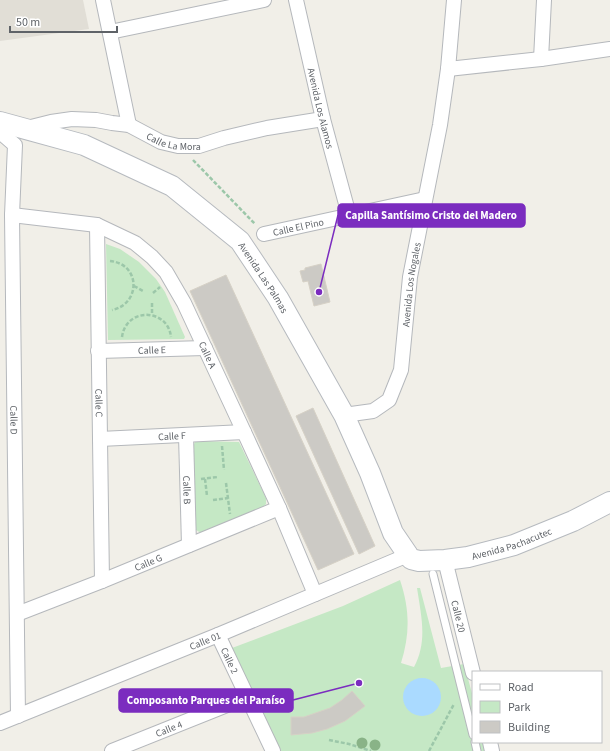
<svg xmlns="http://www.w3.org/2000/svg" width="610" height="751" font-family="'Source Sans 3',sans-serif">
	<rect width="100%" height="100%" fill="#f1efe8"/>
	<path fill="#e1ded6" d="M 0,0 L 83,0 L 89,29 L 0,41 Z"/>
	<g fill="#c5e8c5">
		<path d="M 106,244 L 120,249 L 139,262 L 156,279 L 165,292 L 185,337 L 184,339 L 108,340 Z"/>
		<path d="M 198,441 L 239,442 L 266,498 L 266,504 L 263,507 L 201,533 L 196,530 L 193,446 L 195,442 Z"/>
		<path d="M 400,580 C 410,610 410,634 401,663 L 414,667 C 428,641 421,615 417,588 L 420,588 L 441,668 L 464,664 L 473,697 L 473,742 L 485,742 L 487,751 L 281,751 L 232,648 L 343,606 Z"/>
	</g>
	<circle fill="#aadaff" cx="422" cy="697" r="19"/>
	<g fill="#cccac5" stroke="#d6d1c6">
		<path d="M 321,264 L 330,302 L 314,306 L 308,281 L 303,282 L 300,271 L 305,270 L 305,268 Z"/>
		<path d="M 226,275 L 354,554 L 318,570 L 190,291 Z"/>
		<path d="M 313,408 L 375,546 L 359,554 L 296,416 Z"/>
		<path d="M 352,691 L 365,706 L 345,721 L 327,729 L 312,733 L 291,735 L 291,717 L 304,717 L 330,708 L 342,700 Z"/>
	</g>
	<g fill="none" stroke-linecap="round" stroke-linejoin="round">
		<g stroke="#b5b8bc" stroke-width="9">
			<g id="service">
				<path d="M 433,574 L 473,735"/>
				<path d="M 475,742 L 477,751"/>
			</g>
		</g>
		<g stroke="#b5b8bc" stroke-width="16">
			<g id="minor">
				<path d="M 103,0 L 129,125"/>
				<path id="s1" d="M 296,0 L 323,119 L 349,215"/>
				<path d="M 110,32 L 264,0"/>
				<path d="M 541,59 L 544,0"/>
				<path d="M 448,69 L 541,59 L 610,49"/>
				<path id="s2" d="M 27,128 L 51,122 L 72,119 L 96,120 L 112,123 L 129,125 L 161,142 L 178,146 L 199,146 L 224,138 L 267,128 L 323,119"/>
				<path id="s3" d="M 0,132 L 15,145 L 12,215 L 18,716"/>
				<path id="s4" d="M 12,215 L 97,225 L 135,243 L 152,257 L 166,272 L 184,303 L 244,432 L 279,508 L 315,594"/>
				<path id="s5" d="M 97,225 L 102,581"/>
				<path id="s6" d="M 264,234 L 425,199"/>
				<path id="s7" d="M 98,351 L 205,348"/>
				<path id="s8" d="M 344,415 L 373,411 L 389,400 L 401,370 L 410,277 L 440,125 L 448,69 L 454,0"/>
				<path id="s9" d="M 186,435 L 189,545"/>
				<path id="s10" d="M 100,439 L 244,432"/>
				<path id="s11" d="M 445,560 L 473,673"/>
				<path id="s12" d="M 17,614 L 102,581 L 279,508"/>
				<path id="s13" d="M 218,635 L 273,751"/>
				<path id="s14" d="M 0,723 L 218,635 L 408,555"/>
				<path d="M 490,742 L 492,751"/>
				<path id="s15" d="M 112,751 L 247,697"/>
			</g>
		</g>
		<g stroke="#b6babf" stroke-width="22">
			<g id="secondary">
				<path id="s16" d="M 0,122 L 84,145 L 172,186 L 240,241 L 278,298 L 344,415 L 370,473 L 393,533 L 408,555 L 411,559 L 419,561 L 445,560 L 468,557 L 514,545 L 573,521 L 610,502"/>
			</g>
		</g>
		<g stroke="#9cc7a9" stroke-width="2.5" stroke-dasharray="4 2" stroke-linecap="butt">
			<path d="M 193,160 L 255,224"/>
			<path d="M 110,261 C 141,264 141,304 112,310"/>
			<path d="M 134,286 L 143,291"/>
			<path d="M 153,293 L 160,287"/>
			<path d="M 152,303 L 152,315"/>
			<path d="M 122,337 C 126,307 168,308 171,337"/>
			<path d="M 222,446 L 224,470"/>
			<path d="M 201,479 L 218,477"/>
			<path d="M 205,479 L 207,496"/>
			<path d="M 226,483 L 230,514"/>
			<path d="M 213,500 L 228,498"/>
			<path d="M 329,740 L 349,744 L 371,751"/>
			<path d="M 429,751 L 454,704"/>
		</g>
		<use href="#service" stroke="#fff" stroke-width="7"/>
		<use href="#minor" stroke="#fff" stroke-width="14"/>
		<use href="#secondary" stroke="#fff" stroke-width="20"/>
	</g>
	<g fill="#89b387">
		<circle cx="362" cy="743" r="5.5"/>
		<circle cx="375" cy="745" r="5.5"/>
	</g>
	<g text-anchor="middle" stroke-width="3" stroke-linejoin="round" paint-order="stroke">
		<g font-size="10" fill="#5f6368" stroke="#fff">
			<text dy="4" stroke="none"><textPath href="#s1" startOffset="111">Avenida Los Alamos</textPath></text>
			<text dy="4" stroke="none"><textPath href="#s2" startOffset="152">Calle La Mora</textPath></text>
			<text dy="4" stroke="none"><textPath href="#s6" startOffset="35">Calle El Pino</textPath></text>
			<text dy="4" stroke="none"><textPath href="#s16" startOffset="315">Avenida Las Palmas</textPath></text>
			<text dy="4" stroke="none"><textPath href="#s8" startOffset="167">Avenida Los Nogales</textPath></text>
			<text dy="4" stroke="none"><textPath href="#s7" startOffset="54">Calle E</textPath></text>
			<text dy="4" stroke="none"><textPath href="#s4" startOffset="263">Calle A</textPath></text>
			<text dy="4" stroke="none"><textPath href="#s5" startOffset="178">Calle C</textPath></text>
			<text dy="4" stroke="none"><textPath href="#s3" startOffset="295">Calle D</textPath></text>
			<text dy="4" stroke="none"><textPath href="#s10" startOffset="72">Calle F</textPath></text>
			<text dy="4" stroke="none"><textPath href="#s9" startOffset="55">Calle B</textPath></text>
			<text dy="4" stroke="none"><textPath href="#s16" startOffset="737">Avenida Pachacutec</textPath></text>
			<text dy="4" stroke="none"><textPath href="#s12" startOffset="141">Calle G</textPath></text>
			<text dy="4" stroke="none"><textPath href="#s11" startOffset="58">Calle 20</textPath></text>
			<text dy="4" stroke="none"><textPath href="#s14" startOffset="221">Calle 01</textPath></text>
			<text dy="4" stroke="none"><textPath href="#s13" startOffset="28">Calle 2</textPath></text>
			<text dy="4" stroke="none"><textPath href="#s15" startOffset="61">Calle 4</textPath></text>
		</g>
	</g>
	<path fill="none" stroke="#7b2cbf" stroke-width="1.5" d="M319 292L338 215M359 683L293 700"/>
	<g fill="#7b2cbf" stroke="#fff" stroke-width="1.5">
		<circle cx="319" cy="292" r="4"/>
		<circle cx="359" cy="683" r="4"/>
	</g>
	<g fill="#7b2cbf" stroke="#7b2cbf" stroke-width="1.5">
		<rect x="338" y="204" width="187" height="23" rx="4"/>
		<rect x="119" y="689" width="174" height="23" rx="4"/>
	</g>
	<g font-size="11" text-anchor="middle" font-weight="bold" fill="#fff">
		<text x="431" y="219">Capilla Santísimo Cristo del Madero</text>
		<text x="206" y="704">Composanto Parques del Paraíso</text>
	</g>
	<rect x="472" y="671" width="130" height="72" fill="#ffffff" stroke="#bfc1c3"/>
	<rect x="480" y="684" width="20" height="6" fill="#ffffff" stroke="#bfc1c3"/>
	<text x="508" y="691" font-size="12" fill="#5f6368">Road</text>
	<rect x="480" y="701" width="20" height="12" fill="#c5e8c5" stroke="#bfc1c3"/>
	<text x="508" y="711" font-size="12" fill="#5f6368">Park</text>
	<rect x="480" y="721" width="20" height="12" fill="#cccac5" stroke="#bfc1c3"/>
	<text x="508" y="731" font-size="12" fill="#5f6368">Building</text>
	<path d="M10 26v6h107v-6" fill="none" stroke="#5f6368" stroke-width="2"/>
	<text x="16" y="26" font-size="12" fill="#5f6368" stroke="#ffffff" stroke-width="3" paint-order="stroke">50 m</text>
</svg>
